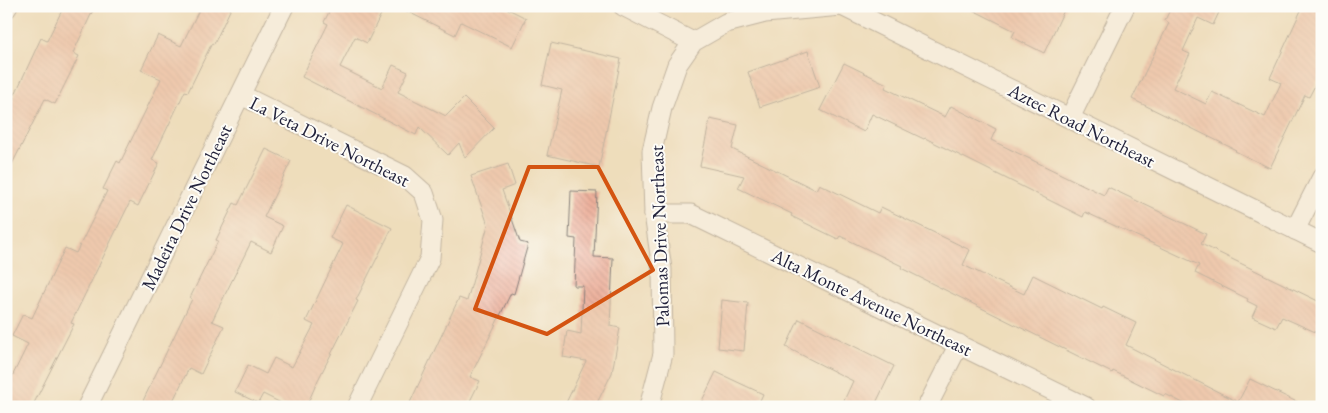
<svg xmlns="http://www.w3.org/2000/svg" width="1328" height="413" font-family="'EB Garamond',serif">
	<defs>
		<pattern id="building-back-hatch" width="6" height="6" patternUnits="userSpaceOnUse" patternTransform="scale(1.25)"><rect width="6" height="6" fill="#edb09b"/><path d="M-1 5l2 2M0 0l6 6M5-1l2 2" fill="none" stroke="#cb9786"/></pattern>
	</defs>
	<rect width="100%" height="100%" fill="#fdfcf7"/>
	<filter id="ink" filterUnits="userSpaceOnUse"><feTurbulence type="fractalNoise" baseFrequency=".02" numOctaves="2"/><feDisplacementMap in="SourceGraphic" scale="10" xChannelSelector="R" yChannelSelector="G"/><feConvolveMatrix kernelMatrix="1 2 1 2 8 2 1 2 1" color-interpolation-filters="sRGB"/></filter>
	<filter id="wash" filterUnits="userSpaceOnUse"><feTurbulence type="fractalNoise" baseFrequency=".0096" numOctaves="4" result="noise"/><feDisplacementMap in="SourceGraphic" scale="20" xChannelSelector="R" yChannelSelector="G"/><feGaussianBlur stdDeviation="1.12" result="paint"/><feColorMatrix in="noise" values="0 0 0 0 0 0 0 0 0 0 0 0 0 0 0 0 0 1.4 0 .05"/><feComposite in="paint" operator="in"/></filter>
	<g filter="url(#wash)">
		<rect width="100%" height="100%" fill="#edb"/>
		<g id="blocks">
			<g fill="url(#building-back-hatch)">
				<path d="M 64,6 L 95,6 L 73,53 L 79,56 L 55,104 L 45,99 L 6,176 L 6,114 L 41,38 L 47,41 Z"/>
				<path d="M 201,6 L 232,6 L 214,44 L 212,43 L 188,92 L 185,91 L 152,160 L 159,163 L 138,206 L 130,202 L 71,323 L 74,324 L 32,407 L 6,407 L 6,389 L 28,344 L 12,336 L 23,314 L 32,318 L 65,248 L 76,253 L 107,191 L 103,189 L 117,161 L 120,163 L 161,79 L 141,70 L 158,35 L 181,46 Z"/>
				<path d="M 332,6 L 385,6 L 367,43 L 355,37 L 340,67 L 382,88 L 393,65 L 408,72 L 398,92 L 446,116 L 464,98 L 494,128 L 465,158 L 459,143 L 448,155 L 419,127 L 416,135 L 302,77 L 328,24 L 324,22 Z"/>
				<path d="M 396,6 L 502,6 L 526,18 L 512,47 L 461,22 L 455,35 Z"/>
				<path d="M 965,6 L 1066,6 L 1044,53 L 1012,37 L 1015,31 Z"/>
				<path d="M 1172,6 L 1222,6 L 1213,25 L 1198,18 L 1183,51 L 1190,54 L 1173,88 L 1206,104 L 1212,92 L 1265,117 L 1281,83 L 1270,78 L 1303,6 L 1322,6 L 1322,72 L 1309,97 L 1305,95 L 1270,168 L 1235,151 L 1236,150 L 1132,99 L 1169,23 L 1165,20 Z"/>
				<path d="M 551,43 L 621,59 L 599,167 L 547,155 L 562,90 L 542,85 Z"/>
				<path d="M 808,51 L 820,87 L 760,107 L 748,72 Z"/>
				<path d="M 844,63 L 887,84 L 885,88 L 945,117 L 951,106 L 996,129 L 991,140 L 1104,195 L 1108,187 L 1206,234 L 1201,244 L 1322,303 L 1322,335 L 1282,317 L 1276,328 L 1252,317 L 1257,306 L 1247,301 L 1248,299 L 1195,273 L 1199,265 L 1085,212 L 1083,217 L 925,138 L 924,139 L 872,114 L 864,132 L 820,110 Z"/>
				<path d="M 710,119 L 738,125 L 732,149 L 816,190 L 819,184 L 878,213 L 881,207 L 970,250 L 963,265 L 1024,294 L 1033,275 L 1102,309 L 1103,307 L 1136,323 L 1126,345 L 1238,402 L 1250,379 L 1307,407 L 1191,407 L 1165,394 L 1164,396 L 1113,371 L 1112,373 L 901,268 L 902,266 L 840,236 L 838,239 L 791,216 L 792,214 L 738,188 L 744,176 L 700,166 Z"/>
				<path d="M 266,149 L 291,161 L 264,217 L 283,226 L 271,252 L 251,242 L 212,321 L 224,326 L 201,374 L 189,368 L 170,407 L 140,407 L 192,299 L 190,298 L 218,241 L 216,240 L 234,203 L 238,205 Z"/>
				<path d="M 508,164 L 515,185 L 502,190 L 520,242 L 528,244 L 514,294 L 511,293 L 470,377 L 480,381 L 467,407 L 408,407 L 459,298 L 467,301 L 488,225 L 471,176 Z"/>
				<path d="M 571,191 L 597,192 L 594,257 L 613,258 L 610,326 L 620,328 L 612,373 L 595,407 L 564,407 L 586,361 L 563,357 L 567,331 L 581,334 L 583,286 L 574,286 L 576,239 L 569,238 Z"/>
				<path d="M 346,205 L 392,228 L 356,300 L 358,301 L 318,380 L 306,407 L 289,407 L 263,394 L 258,403 L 235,392 L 248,365 L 266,374 L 274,358 L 292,367 L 314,325 L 306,321 L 343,244 L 330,238 Z"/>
				<path d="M 722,300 L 748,303 L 744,351 L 718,348 Z"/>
				<path d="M 799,319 L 894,366 L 874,407 L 841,407 L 853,381 L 786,347 Z"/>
				<path d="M 716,372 L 763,394 L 757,407 L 699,407 Z"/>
			</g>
		</g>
	</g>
	<g filter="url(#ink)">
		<use href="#blocks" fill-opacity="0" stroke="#88807b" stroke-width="1"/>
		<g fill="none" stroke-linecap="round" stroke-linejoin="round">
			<g stroke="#88807b" stroke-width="21">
				<g id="street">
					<path d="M 623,6 L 693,42"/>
					<path d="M 842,6 L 1322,243"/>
					<path d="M 6,9 L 8,6"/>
					<path d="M 241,95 L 405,176 L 424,193 L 433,220 L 430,258 L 357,407"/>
					<path d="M 1070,118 L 1125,6"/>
					<path d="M 654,214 L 691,214 L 1086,407"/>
					<path d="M 1295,230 L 1322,177"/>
					<path d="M 87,407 L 284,6"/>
					<path d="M 649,407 L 663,354 L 662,269 L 654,214 L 652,151 L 662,108 L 677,65 L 693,42 L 726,23 L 765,13 L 841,6"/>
					<path d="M 927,407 L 959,344"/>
				</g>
			</g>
			<use href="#street" stroke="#fff" stroke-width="19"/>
		</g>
	</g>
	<path d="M0 0H1328V413H0ZM 529,167 L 598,167 L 653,270 L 547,334 L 475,309 Z" fill="#edb" fill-opacity=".55" fill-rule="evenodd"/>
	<path fill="none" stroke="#d45411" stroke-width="4" stroke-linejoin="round" d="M 529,167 L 598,167 L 653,270 L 547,334 L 475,309 Z"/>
	<g text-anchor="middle" stroke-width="4" stroke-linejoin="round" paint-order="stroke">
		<g font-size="19" fill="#22223b" stroke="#fdfcf7">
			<text transform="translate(1082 125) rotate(27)" y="7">Aztec Road Northeast</text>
			<text transform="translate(330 141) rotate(27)" y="7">La Veta Drive Northeast</text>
			<text transform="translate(186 207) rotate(-64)" y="7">Madeira Drive Northeast</text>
			<text transform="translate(659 236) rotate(-92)" y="7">Palomas Drive Northeast</text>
			<text transform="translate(872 302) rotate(26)" y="7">Alta Monte Avenue Northeast</text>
		</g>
	</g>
	<rect width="1328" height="413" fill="none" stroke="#fdfcf7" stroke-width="25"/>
</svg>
